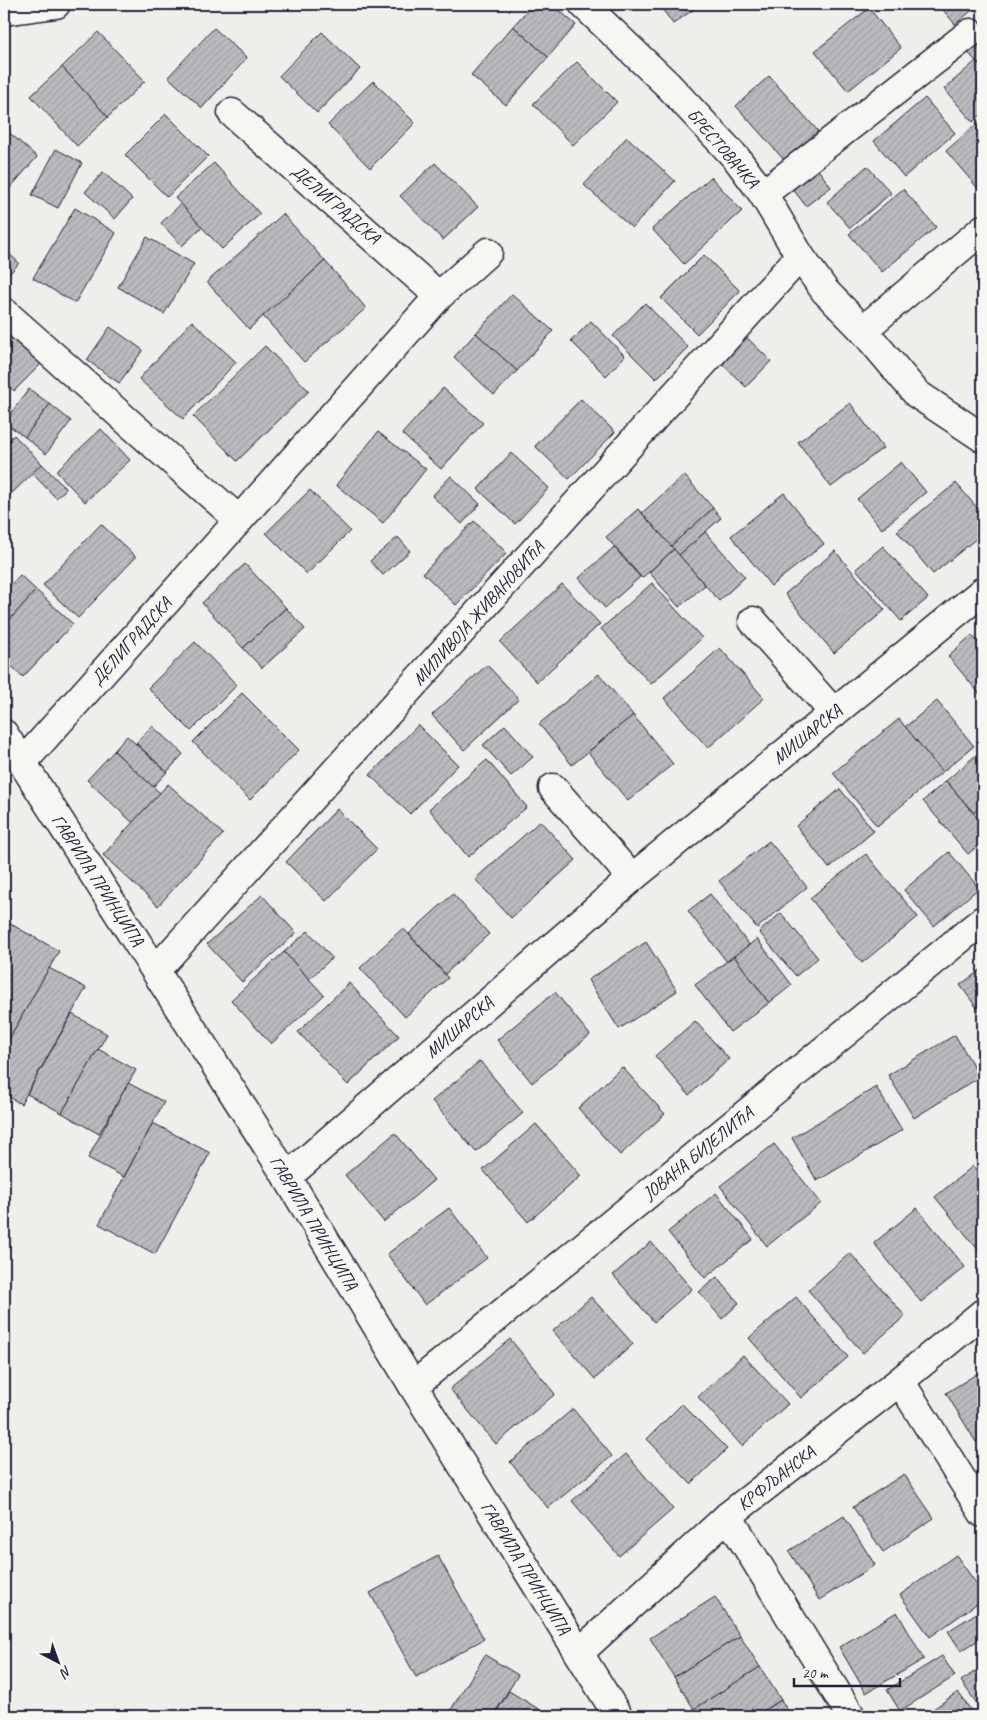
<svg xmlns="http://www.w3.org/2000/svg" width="987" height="1720" font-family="Caveat,sans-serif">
	<defs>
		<pattern id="building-hatch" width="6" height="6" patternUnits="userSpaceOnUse" patternTransform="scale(1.25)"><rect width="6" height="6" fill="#bbbbbf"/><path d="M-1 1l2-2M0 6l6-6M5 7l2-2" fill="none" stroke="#a0a0a5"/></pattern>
	</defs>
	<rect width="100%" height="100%" fill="#eeeeeb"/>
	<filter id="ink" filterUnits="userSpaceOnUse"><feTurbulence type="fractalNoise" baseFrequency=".02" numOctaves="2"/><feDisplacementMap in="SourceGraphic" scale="10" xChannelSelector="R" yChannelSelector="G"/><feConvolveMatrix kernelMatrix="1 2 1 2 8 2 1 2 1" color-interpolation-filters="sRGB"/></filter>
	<g filter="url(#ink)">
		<g fill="url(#building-hatch)" stroke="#22223b">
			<path d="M 533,4 L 552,4 L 576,25 L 548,57 L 513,26 Z"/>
			<path d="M 659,4 L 701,4 L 673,24 Z"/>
			<path d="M 938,4 L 980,4 L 955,24 Z"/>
			<path d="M 869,8 L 901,48 L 848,91 L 815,51 Z"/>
			<path d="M 513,26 L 548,57 L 506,105 L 471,75 Z"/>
			<path d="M 214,28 L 247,58 L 202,108 L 168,77 Z"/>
			<path d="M 98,32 L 145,81 L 108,117 L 62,67 Z"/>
			<path d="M 322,32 L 360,69 L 317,113 L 279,76 Z"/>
			<path d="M 983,33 L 983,69 L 965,49 Z"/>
			<path d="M 976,61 L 983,69 L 983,113 L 973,122 L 944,89 Z"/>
			<path d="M 577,62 L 617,102 L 573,145 L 533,104 Z"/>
			<path d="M 62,67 L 108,117 L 77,146 L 31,96 Z"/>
			<path d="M 769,76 L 818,131 L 785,161 L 736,106 Z"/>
			<path d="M 373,81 L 415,123 L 370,168 L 328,125 Z"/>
			<path d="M 925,98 L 955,133 L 904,177 L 874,141 Z"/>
			<path d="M 166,114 L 208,156 L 167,197 L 125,155 Z"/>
			<path d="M 983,118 L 983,190 L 981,192 L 946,151 Z"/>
			<path d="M 4,128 L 37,157 L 4,195 Z"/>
			<path d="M 627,137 L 675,181 L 632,228 L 584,185 Z"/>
			<path d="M 56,149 L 82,163 L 58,208 L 32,195 Z"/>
			<path d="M 214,163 L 260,214 L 222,249 L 175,198 Z"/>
			<path d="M 435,163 L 478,207 L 443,240 L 400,196 Z"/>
			<path d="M 814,164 L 831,187 L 806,206 L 789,184 Z"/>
			<path d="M 867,166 L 891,193 L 850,228 L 827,202 Z"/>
			<path d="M 103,172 L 132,199 L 115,219 L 85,192 Z"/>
			<path d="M 711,177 L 742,211 L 684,264 L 652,229 Z"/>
			<path d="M 903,189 L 936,227 L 882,272 L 849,234 Z"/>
			<path d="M 181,204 L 202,227 L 182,246 L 161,223 Z"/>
			<path d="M 75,208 L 116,233 L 75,303 L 33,278 Z"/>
			<path d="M 283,214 L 325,261 L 249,329 L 207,282 Z"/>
			<path d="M 147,237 L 194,264 L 164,314 L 118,287 Z"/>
			<path d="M 4,249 L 19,263 L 4,280 Z"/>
			<path d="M 704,255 L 740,291 L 697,334 L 661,298 Z"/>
			<path d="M 325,261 L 366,308 L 304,362 L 263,316 Z"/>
			<path d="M 512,294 L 553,331 L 517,371 L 476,333 Z"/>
			<path d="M 645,303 L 688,347 L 656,379 L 613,336 Z"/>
			<path d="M 192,321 L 236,362 L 183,419 L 139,379 Z"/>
			<path d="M 591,321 L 625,356 L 606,376 L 571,341 Z"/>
			<path d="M 4,326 L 42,363 L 14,391 L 4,381 Z"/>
			<path d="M 110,327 L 143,350 L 119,383 L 87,360 Z"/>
			<path d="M 741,332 L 771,361 L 746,387 L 716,358 Z"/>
			<path d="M 476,333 L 517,371 L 494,395 L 454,357 Z"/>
			<path d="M 265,346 L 309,391 L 237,461 L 193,416 Z"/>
			<path d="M 443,388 L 483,423 L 441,469 L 402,434 Z"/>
			<path d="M 29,389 L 50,404 L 25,437 L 4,422 Z"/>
			<path d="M 581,399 L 615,432 L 569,479 L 535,446 Z"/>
			<path d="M 850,403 L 883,448 L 831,487 L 798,442 Z"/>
			<path d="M 50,404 L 71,421 L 46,454 L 25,437 Z"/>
			<path d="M 101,429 L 130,460 L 85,502 L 56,471 Z"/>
			<path d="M 378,432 L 426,469 L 383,523 L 336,485 Z"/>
			<path d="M 14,435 L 42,464 L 7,498 L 4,495 L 4,445 Z"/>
			<path d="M 511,453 L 549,488 L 515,524 L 478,489 Z"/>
			<path d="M 901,462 L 926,492 L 882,529 L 857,499 Z"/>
			<path d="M 42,464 L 66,489 L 56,498 L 32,473 Z"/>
			<path d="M 684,475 L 713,508 L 671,546 L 642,513 Z"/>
			<path d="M 451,476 L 480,504 L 462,524 L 432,496 Z"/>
			<path d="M 956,483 L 983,515 L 983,533 L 933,574 L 897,531 Z"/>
			<path d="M 310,490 L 350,531 L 307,574 L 266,533 Z"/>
			<path d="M 784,493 L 824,544 L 771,586 L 731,536 Z"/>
			<path d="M 713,508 L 721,518 L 679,555 L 671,546 Z"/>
			<path d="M 638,509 L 674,549 L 642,578 L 606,537 Z"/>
			<path d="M 474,521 L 507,553 L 456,605 L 423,573 Z"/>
			<path d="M 101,524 L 136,557 L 78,618 L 43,585 Z"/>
			<path d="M 705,532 L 745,577 L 719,601 L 679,555 Z"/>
			<path d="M 398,537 L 410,551 L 383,575 L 370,561 Z"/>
			<path d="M 883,546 L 928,598 L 901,621 L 856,569 Z"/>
			<path d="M 614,547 L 640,577 L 605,608 L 579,578 Z"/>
			<path d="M 674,549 L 705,585 L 679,607 L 649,572 Z"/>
			<path d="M 835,551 L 885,610 L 834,653 L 785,594 Z"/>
			<path d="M 245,564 L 286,608 L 243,648 L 202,603 Z"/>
			<path d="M 20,575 L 36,590 L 4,626 L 4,592 Z"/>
			<path d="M 652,583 L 702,638 L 651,684 L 601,629 Z"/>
			<path d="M 562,584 L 600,624 L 537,682 L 500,642 Z"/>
			<path d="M 36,590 L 73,624 L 23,677 L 4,659 L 4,626 Z"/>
			<path d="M 286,608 L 305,629 L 262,668 L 243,648 Z"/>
			<path d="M 972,635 L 983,649 L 983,698 L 948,656 Z"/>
			<path d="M 195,642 L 237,685 L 191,731 L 148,688 Z"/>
			<path d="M 720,648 L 764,698 L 708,748 L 664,698 Z"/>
			<path d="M 487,665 L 519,699 L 464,750 L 432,715 Z"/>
			<path d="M 599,674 L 633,715 L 572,765 L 539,724 Z"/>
			<path d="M 242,693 L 299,750 L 250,800 L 193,742 Z"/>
			<path d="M 937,701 L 974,746 L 942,772 L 905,727 Z"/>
			<path d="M 633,715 L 673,764 L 628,801 L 588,752 Z"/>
			<path d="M 899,719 L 942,772 L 877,826 L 833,773 Z"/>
			<path d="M 418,725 L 458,765 L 410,814 L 370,775 Z"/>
			<path d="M 505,725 L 533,757 L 511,776 L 483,745 Z"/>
			<path d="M 152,726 L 183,754 L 167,772 L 136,743 Z"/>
			<path d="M 127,736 L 167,772 L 153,787 L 114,751 Z"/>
			<path d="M 983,749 L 983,805 L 974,813 L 946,781 Z"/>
			<path d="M 114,751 L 160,793 L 133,823 L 87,780 Z"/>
			<path d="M 487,760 L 527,807 L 468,857 L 429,809 Z"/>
			<path d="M 946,781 L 983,824 L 983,841 L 968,854 L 923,801 Z"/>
			<path d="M 168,784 L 223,834 L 158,906 L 103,855 Z"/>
			<path d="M 840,789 L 874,831 L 829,868 L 796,826 Z"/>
			<path d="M 337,809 L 377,849 L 326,901 L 286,862 Z"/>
			<path d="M 540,821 L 576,860 L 511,918 L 475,879 Z"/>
			<path d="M 769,841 L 807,887 L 757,928 L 719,881 Z"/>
			<path d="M 949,852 L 979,888 L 934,926 L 904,890 Z"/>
			<path d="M 866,854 L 918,917 L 862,963 L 810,898 Z"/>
			<path d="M 453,894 L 489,934 L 445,974 L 409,934 Z"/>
			<path d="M 710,894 L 749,945 L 727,962 L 688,911 Z"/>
			<path d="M 262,895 L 296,933 L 242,982 L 207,944 Z"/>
			<path d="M 781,913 L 818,958 L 796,976 L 759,932 Z"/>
			<path d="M 7,922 L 59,951 L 4,1048 L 4,927 Z"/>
			<path d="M 403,928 L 448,978 L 405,1017 L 360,968 Z"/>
			<path d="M 308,931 L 332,958 L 309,979 L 284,952 Z"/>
			<path d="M 757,939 L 792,985 L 769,1003 L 734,956 Z"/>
			<path d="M 646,942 L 677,991 L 619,1029 L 588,980 Z"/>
			<path d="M 284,952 L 324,995 L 271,1044 L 231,1000 Z"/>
			<path d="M 734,956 L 769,1003 L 730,1032 L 695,985 Z"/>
			<path d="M 49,968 L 86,988 L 21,1104 L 4,1094 L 4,1048 Z"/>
			<path d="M 983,968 L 983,1010 L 980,1012 L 960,985 Z"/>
			<path d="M 349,983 L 399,1036 L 348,1085 L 298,1032 Z"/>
			<path d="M 555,992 L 590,1035 L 532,1083 L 497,1040 Z"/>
			<path d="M 72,1014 L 107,1034 L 62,1113 L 27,1094 Z"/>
			<path d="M 695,1021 L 729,1059 L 689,1095 L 655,1056 Z"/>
			<path d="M 955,1035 L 980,1077 L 914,1118 L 888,1075 Z"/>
			<path d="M 98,1049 L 136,1070 L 99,1134 L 62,1113 Z"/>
			<path d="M 480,1061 L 523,1113 L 476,1152 L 432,1101 Z"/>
			<path d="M 622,1067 L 665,1114 L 620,1155 L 578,1108 Z"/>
			<path d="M 128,1083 L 164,1102 L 124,1177 L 88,1158 Z"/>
			<path d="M 876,1087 L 902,1130 L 817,1181 L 792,1138 Z"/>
			<path d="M 153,1123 L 210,1153 L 155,1254 L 99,1224 Z"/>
			<path d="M 536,1124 L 581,1176 L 528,1222 L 483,1170 Z"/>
			<path d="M 395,1133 L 434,1180 L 384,1222 L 345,1175 Z"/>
			<path d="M 774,1144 L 821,1203 L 767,1246 L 720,1186 Z"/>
			<path d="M 973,1166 L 983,1178 L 983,1250 L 980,1252 L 935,1197 Z"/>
			<path d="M 716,1193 L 753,1239 L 705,1278 L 668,1232 Z"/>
			<path d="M 449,1208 L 487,1258 L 425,1305 L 387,1254 Z"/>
			<path d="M 917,1208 L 965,1267 L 921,1302 L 874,1243 Z"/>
			<path d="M 651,1242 L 692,1289 L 654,1322 L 613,1275 Z"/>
			<path d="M 850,1253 L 905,1316 L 863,1353 L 808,1290 Z"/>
			<path d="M 717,1277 L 739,1303 L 722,1319 L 699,1292 Z"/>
			<path d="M 591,1297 L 633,1344 L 595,1379 L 553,1331 Z"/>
			<path d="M 796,1297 L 848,1357 L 801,1398 L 749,1338 Z"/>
			<path d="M 510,1339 L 555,1394 L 496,1444 L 450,1389 Z"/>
			<path d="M 743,1355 L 788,1404 L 742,1446 L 698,1397 Z"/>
			<path d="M 983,1370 L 983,1437 L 976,1442 L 946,1393 Z"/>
			<path d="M 682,1404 L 727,1449 L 691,1484 L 647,1439 Z"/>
			<path d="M 573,1409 L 612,1456 L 548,1508 L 510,1462 Z"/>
			<path d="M 626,1454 L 673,1509 L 619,1556 L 572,1501 Z"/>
			<path d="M 904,1474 L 934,1518 L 883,1552 L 853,1507 Z"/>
			<path d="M 844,1516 L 875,1565 L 819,1600 L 789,1551 Z"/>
			<path d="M 956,1555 L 983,1593 L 983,1599 L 930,1637 L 900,1595 Z"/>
			<path d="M 438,1556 L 484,1639 L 416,1677 L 370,1593 Z"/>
			<path d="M 715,1597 L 740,1636 L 674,1677 L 650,1638 Z"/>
			<path d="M 983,1609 L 983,1637 L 961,1651 L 948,1631 Z"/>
			<path d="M 897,1612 L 924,1659 L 866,1693 L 839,1647 Z"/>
			<path d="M 740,1636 L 760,1667 L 694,1709 L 674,1677 Z"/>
			<path d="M 485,1655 L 518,1675 L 493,1716 L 447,1716 Z"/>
			<path d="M 942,1656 L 955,1676 L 900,1711 L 887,1690 Z"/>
			<path d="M 983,1666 L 983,1712 L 961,1681 Z"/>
			<path d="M 760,1667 L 781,1700 L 754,1716 L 699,1716 L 694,1709 Z"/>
			<path d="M 509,1691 L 550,1716 L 494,1716 Z"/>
			<path d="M 958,1692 L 975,1716 L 923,1716 Z"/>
			<path d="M 781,1700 L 791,1716 L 754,1716 Z"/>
		</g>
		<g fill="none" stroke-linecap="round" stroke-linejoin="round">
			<g stroke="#22223b" stroke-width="31">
				<g id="minor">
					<path d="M 583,4 L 668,85 L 737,159 L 763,194 L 800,256 L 825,291 L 863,330 L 917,394 L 983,438"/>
					<path d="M 4,11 L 56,4"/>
					<path d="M 232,113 L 439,296"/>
					<path d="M 763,194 L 970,33"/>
					<path d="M 4,312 L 239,520"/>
					<path d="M 863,330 L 983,229"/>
					<path d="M 753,621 L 834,713"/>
					<path d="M 4,734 L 287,1177 L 413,1386 L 618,1716"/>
					<path d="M 23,762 L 439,296 L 488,252"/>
					<path d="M 553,788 L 632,878"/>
					<path d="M 156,970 L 800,256"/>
					<path d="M 287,1177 L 632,878 L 983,591"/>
					<path d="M 900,1381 L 983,1513"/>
					<path d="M 413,1386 L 983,920"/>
					<path d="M 728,1516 L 851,1716"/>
					<path d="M 579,1653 L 728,1516 L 900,1381 L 983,1313"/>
				</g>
			</g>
			<use href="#minor" stroke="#f6f6f2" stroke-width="28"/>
		</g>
	</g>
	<g text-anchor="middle" stroke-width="4.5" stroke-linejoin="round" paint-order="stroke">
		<g font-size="18" fill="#22223b" stroke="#f6f6f2">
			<text transform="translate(723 148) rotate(49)" y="6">БРЕСТОВАЧКА</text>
			<text transform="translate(336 204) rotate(41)" y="6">ДЕЛИГРАДСКА</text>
			<text transform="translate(478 613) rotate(-48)" y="6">МИЛИВОЈА ЖИВАНОВИЋА</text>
			<text transform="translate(131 641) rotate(-48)" y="6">ДЕЛИГРАДСКА</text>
			<text transform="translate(807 734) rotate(-39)" y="6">МИШАРСКА</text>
			<text transform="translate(98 880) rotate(57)" y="6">ГАВРИЛА ПРИНЦИПА</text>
			<text transform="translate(459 1027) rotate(-41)" y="6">МИШАРСКА</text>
			<text transform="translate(698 1153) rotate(-39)" y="6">ЈОВАНА БИЈЕЛИЋА</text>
			<text transform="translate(314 1223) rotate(59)" y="6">ГАВРИЛА ПРИНЦИПА</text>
			<text transform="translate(776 1478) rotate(-38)" y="6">КРФЉАНСКА</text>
			<text transform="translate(526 1568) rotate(58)" y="6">ГАВРИЛА ПРИНЦИПА</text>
		</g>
	</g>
	<rect width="987" height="1720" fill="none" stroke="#f6f6f2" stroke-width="20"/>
	<rect x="10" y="10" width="967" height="1700" fill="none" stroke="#22223b" stroke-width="2" filter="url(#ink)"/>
	<g transform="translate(58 1662) rotate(139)" stroke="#f6f6f2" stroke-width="4" paint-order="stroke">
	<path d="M0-4L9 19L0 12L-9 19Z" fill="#22223b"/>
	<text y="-8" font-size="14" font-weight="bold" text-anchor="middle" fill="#22223b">N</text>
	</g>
	<path d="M794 1678v8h106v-8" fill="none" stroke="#22223b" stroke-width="2.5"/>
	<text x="802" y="1678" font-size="15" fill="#22223b" stroke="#f6f6f2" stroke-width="4" paint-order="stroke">20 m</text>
</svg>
